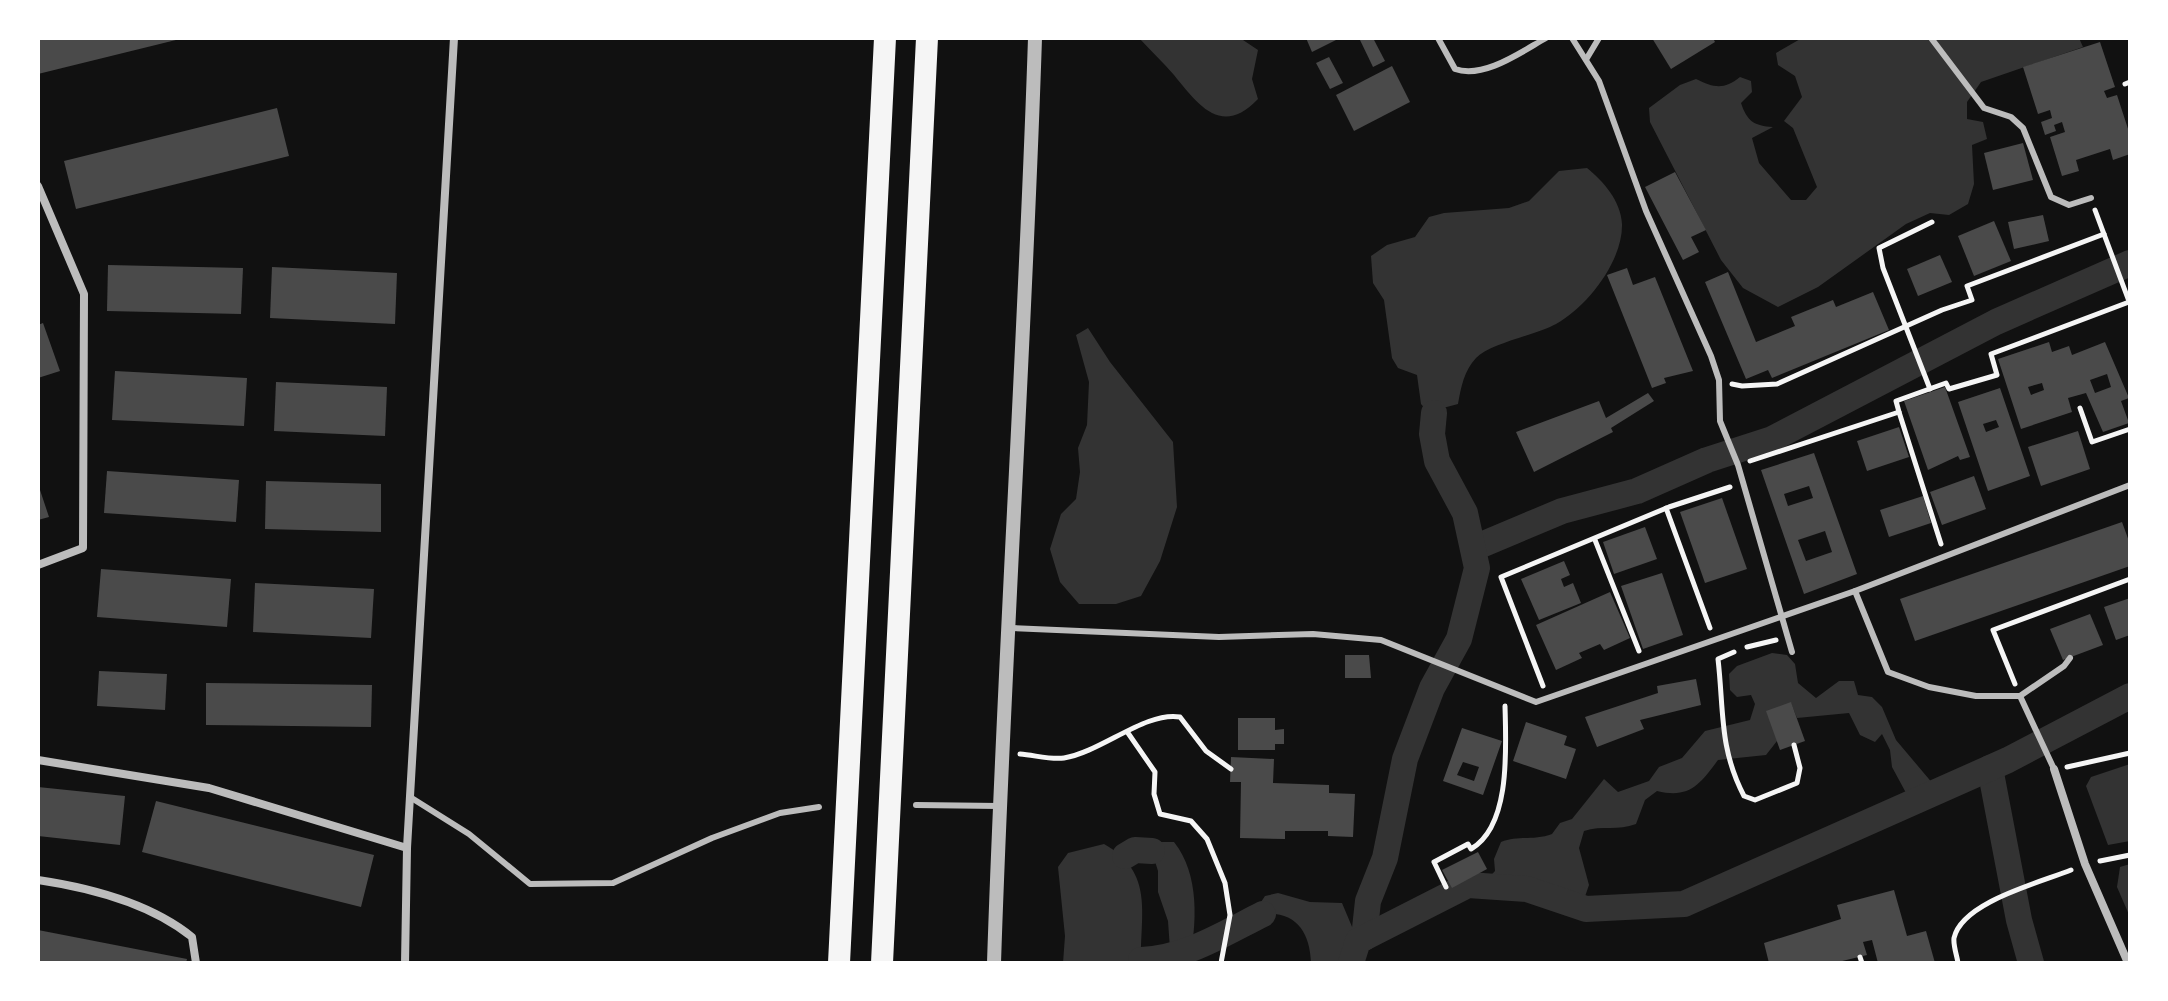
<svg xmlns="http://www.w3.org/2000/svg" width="2168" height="1001" font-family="Spectral,serif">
	<rect width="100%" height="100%" fill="#111"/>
	<g fill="#333">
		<path d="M 1139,38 L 1240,38 L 1258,50 L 1252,79 L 1258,99 C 1222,137 1199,106 1174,75 C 1163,62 1150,50 1139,38 Z"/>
		<path d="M 1802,38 L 2079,38 L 2083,47 L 1981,82 L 1967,102 L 1967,119 L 1983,122 L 1987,139 L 1972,145 L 1974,184 L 1968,204 L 1949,215 L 1930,213 L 1906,224 L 1818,287 L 1778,307 L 1743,288 L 1721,260 L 1650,122 L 1649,108 L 1680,85 L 1696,79 C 1714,88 1724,90 1740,77 L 1751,81 L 1752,92 L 1741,103 C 1747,121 1754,126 1773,127 L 1752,138 L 1759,163 L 1791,200 L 1806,200 L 1817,187 L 1793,128 L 1784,121 L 1802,97 L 1795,76 L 1778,65 L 1776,53 Z"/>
		<path d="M 1587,168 C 1603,181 1621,201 1622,224 C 1623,261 1587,307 1556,324 C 1536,335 1491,343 1476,358 C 1464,371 1461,387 1458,404 L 1428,412 L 1421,404 L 1417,375 L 1398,368 L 1392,358 L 1384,300 L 1373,283 L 1371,256 L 1387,245 L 1415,237 L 1429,217 L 1444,213 L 1509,208 L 1529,201 L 1559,171 Z"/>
		<path d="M 1088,328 L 1110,362 L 1173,442 L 1177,507 L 1160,561 L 1141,596 L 1116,604 L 1079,604 L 1060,582 L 1050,549 L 1061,514 L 1076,499 L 1080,472 L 1078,448 L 1087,425 L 1089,382 L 1076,335 Z"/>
		<path d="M 1772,653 L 1787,655 L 1795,664 L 1798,683 L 1816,698 L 1839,681 L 1854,681 L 1858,695 L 1872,697 L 1882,707 L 1896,740 L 1939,791 L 1912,804 L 1892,767 L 1890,750 L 1882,734 L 1875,742 L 1860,735 L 1849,713 L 1797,718 L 1791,703 L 1777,741 L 1766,755 L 1718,760 C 1700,784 1690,799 1657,791 L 1645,800 L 1636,824 C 1618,831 1602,825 1584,831 L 1579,848 L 1589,885 L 1581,908 L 1527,889 L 1481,886 L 1495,871 L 1494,859 L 1501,842 C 1518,835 1534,841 1552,834 L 1560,823 L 1572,819 L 1604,779 L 1618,792 L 1649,781 L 1659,767 L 1682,758 L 1705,731 L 1750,720 L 1755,704 L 1751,695 L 1737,697 L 1730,690 L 1729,674 L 1737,666 Z"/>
		<path d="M 2130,764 L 2130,841 L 2108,845 L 2086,786 L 2091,777 Z"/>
		<path d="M 1149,842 L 1174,842 C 1200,875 1197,924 1189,963 L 1171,963 L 1168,921 L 1158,892 L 1158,871 Z"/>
		<path d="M 1104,844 C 1155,873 1140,913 1141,963 L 1063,963 L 1065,936 L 1058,867 L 1068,853 Z"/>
		<path d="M 2130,864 L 2130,917 L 2117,887 L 2120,867 Z"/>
		<path d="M 1278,893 L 1310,902 L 1342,903 L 1358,941 L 1351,963 L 1311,963 C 1310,932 1296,911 1263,914 L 1259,905 L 1265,896 Z"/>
	</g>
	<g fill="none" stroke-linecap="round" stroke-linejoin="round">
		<g stroke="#333" stroke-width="26">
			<path d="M 1474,548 L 1562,511 L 1637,491 L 1707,460 L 1772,439 L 1996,322 L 2130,263"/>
			<path d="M 1990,768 L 2019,920 L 2031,963"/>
			<path d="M 1125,856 L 1135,850 L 1152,851"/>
			<path d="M 1364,938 L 1368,901 L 1385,858 L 1405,759 L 1432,688 L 1459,639 L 1477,568 L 1465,513 L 1437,461 L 1432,434 L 1434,413"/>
			<path d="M 1141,960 C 1184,959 1225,933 1263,914"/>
			<path d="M 1351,963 L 1358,941 L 1468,885 L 1527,889 L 1586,909 L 1684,904 L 2008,760 L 2130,696"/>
		</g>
	</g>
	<g fill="#4a4a4a" fill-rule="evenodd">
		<path d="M 38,38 L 180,38 L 180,39 L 38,74 Z"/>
		<path d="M 1306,38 L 1340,38 L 1312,52 Z"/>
		<path d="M 1373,38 L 1385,61 L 1373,67 L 1360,40 Z"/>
		<path d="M 1652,38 L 1713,38 L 1715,42 L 1671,69 Z"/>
		<path d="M 2100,42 L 2115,87 L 2104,91 L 2107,98 L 2117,95 L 2130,135 L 2130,154 L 2113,160 L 2110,149 L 2076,160 L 2079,171 L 2062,176 L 2050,137 L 2065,132 L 2062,122 L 2054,125 L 2056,131 L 2045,135 L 2041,122 L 2052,118 L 2050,110 L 2038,114 L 2023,67 Z"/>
		<path d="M 1329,57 L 1343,83 L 1330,89 L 1316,63 Z"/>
		<path d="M 1392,66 L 1410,102 L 1354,131 L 1336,95 Z"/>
		<path d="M 277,108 L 289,156 L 76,209 L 64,161 Z"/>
		<path d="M 2023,143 L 2033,180 L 1993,190 L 1984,153 Z"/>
		<path d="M 1675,172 L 1706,230 L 1691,237 L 1699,252 L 1683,260 L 1645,187 Z"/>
		<path d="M 2043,215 L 2049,241 L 2014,249 L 2008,222 Z"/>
		<path d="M 1994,221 L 2011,261 L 1974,276 L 1958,236 Z"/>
		<path d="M 1940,255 L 1952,282 L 1918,296 L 1907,269 Z"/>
		<path d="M 108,265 L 243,268 L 241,314 L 107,311 Z"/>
		<path d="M 272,267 L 397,273 L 395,324 L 270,318 Z"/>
		<path d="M 1627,268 L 1633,285 L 1655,277 L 1693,371 L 1664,378 L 1666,383 L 1652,388 L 1607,275 Z"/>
		<path d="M 1728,272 L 1756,342 L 1795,326 L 1791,317 L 1833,300 L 1836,307 L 1873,292 L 1889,330 L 1772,378 L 1768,370 L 1746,379 L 1705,282 Z"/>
		<path d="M 43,323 L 60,371 L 38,378 L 38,325 Z"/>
		<path d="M 2049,342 L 2052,352 L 2069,346 L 2072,355 L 2105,342 L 2129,398 L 2121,401 L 2129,423 L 2103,432 L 2086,393 L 2068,398 L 2072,412 L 2021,429 L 1998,359 ZM 2107,374 L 2111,387 L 2095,393 L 2090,380 ZM 2042,383 L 2044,390 L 2031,395 L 2028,387 Z"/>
		<path d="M 115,371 L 247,378 L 244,426 L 112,420 Z"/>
		<path d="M 276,382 L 387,387 L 385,436 L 274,431 Z"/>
		<path d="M 1945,387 L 1970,457 L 1960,460 L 1958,456 L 1928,470 L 1904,401 Z"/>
		<path d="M 2000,388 L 2030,476 L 1988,491 L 1958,402 ZM 1996,420 L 1999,427 L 1986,432 L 1983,424 Z"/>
		<path d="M 1648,393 L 1654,401 L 1611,428 L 1613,432 L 1534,472 L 1516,432 L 1599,401 L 1606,418 Z"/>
		<path d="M 1899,427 L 1909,457 L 1867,471 L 1857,441 Z"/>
		<path d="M 2078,431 L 2090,469 L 2041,486 L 2028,447 Z"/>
		<path d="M 1814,453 L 1857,574 L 1804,594 L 1761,470 ZM 1809,486 L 1813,498 L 1788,506 L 1784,494 ZM 1825,531 L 1832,552 L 1806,561 L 1798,540 Z"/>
		<path d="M 107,471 L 239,480 L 236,522 L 104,513 Z"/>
		<path d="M 1974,476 L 1986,509 L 1942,525 L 1930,492 Z"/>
		<path d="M 266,481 L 381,484 L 381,532 L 265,529 Z"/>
		<path d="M 38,484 L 49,517 L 38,520 Z"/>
		<path d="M 1923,496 L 1931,523 L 1889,537 L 1880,510 Z"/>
		<path d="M 1722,498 L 1747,569 L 1705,583 L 1680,512 Z"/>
		<path d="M 2122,522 L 2130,544 L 2130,566 L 1915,641 L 1900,599 Z"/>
		<path d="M 1645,527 L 1657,559 L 1614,574 L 1603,542 Z"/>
		<path d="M 1564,561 L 1570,575 L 1561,579 L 1564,587 L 1573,583 L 1581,603 L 1539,620 L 1521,579 Z"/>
		<path d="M 101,569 L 231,579 L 227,627 L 97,617 Z"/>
		<path d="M 1662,573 L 1683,635 L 1643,649 L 1621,586 Z"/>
		<path d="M 255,583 L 374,589 L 371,638 L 253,632 Z"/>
		<path d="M 1610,592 L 1630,638 L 1604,650 L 1600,644 L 1579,653 L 1582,658 L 1556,670 L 1536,625 Z"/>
		<path d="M 2130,598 L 2130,635 L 2116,640 L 2104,607 Z"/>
		<path d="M 2090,614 L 2103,645 L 2063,660 L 2050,629 Z"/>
		<path d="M 1345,655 L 1369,655 L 1371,678 L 1345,678 Z"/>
		<path d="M 99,671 L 167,674 L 165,710 L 97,706 Z"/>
		<path d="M 1696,679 L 1701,705 L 1640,720 L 1644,729 L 1597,747 L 1585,717 L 1658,693 L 1657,686 Z"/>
		<path d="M 206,683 L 372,685 L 371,727 L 206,725 Z"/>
		<path d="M 1791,702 L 1805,741 L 1780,750 L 1766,711 Z"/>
		<path d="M 1238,718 L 1275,718 L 1275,730 L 1284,729 L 1284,744 L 1275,744 L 1275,750 L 1238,750 Z"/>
		<path d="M 1526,722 L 1567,736 L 1564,745 L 1576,749 L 1566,779 L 1513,761 Z"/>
		<path d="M 1462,728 L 1502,741 L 1483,795 L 1443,781 ZM 1463,762 L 1479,767 L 1474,781 L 1457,775 Z"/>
		<path d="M 1231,757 L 1274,759 L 1273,783 L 1329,785 L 1329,793 L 1355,794 L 1353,837 L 1328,836 L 1328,831 L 1285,831 L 1285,839 L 1240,838 L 1241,782 L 1230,782 Z"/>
		<path d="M 38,787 L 125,796 L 120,845 L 38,836 Z"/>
		<path d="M 156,801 L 374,855 L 361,907 L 142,852 Z"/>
		<path d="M 1478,852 L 1487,869 L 1452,888 L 1442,870 Z"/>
		<path d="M 1894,890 L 1907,936 L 1926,931 L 1935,963 L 1878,963 L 1872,940 L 1863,942 L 1867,955 L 1834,963 L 1769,963 L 1764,943 L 1841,919 L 1837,905 Z"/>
		<path d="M 38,930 L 187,959 L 186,963 L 38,963 Z"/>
	</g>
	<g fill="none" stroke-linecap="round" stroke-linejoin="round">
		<g stroke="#f5f5f5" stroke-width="5">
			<path d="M 2125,84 L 2130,82"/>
			<path d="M 2095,210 L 2130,304"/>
			<path d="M 1732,384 L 1742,386 L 1777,384 L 1942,310 L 1972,300 L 1967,286 L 2104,234"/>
			<path d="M 1930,389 L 1883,268 L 1879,248 L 1932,222"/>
			<path d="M 2080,408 L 2092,442 L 2130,429"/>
			<path d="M 1899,412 L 1941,544"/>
			<path d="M 1750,461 L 1899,412 L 1896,401 L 1946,383 L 1949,389 L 1997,375 L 1991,354 L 2129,302"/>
			<path d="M 1666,508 L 1710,628"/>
			<path d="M 1595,540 L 1639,651"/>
			<path d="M 1747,647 L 1776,640"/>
			<path d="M 1734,652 L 1718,659 C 1724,711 1719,748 1744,796 L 1755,800 L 1797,783 L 1800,768 L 1794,745"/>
			<path d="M 2015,684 L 1993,630 L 2130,579"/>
			<path d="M 1543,686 L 1501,577 L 1669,507 L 1730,487"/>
			<path d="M 1128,733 L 1155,772 L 1154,794 L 1160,814 L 1191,821 L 1207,839 L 1225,883 L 1230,915 L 1221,963"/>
			<path d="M 1020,754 C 1034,755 1051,760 1064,758 C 1101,752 1146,711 1180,717 L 1206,751 L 1231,769"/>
			<path d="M 2067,767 L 2130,753"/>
			<path d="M 2100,861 L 2130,855"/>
			<path d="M 1446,887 L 1434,862 L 1468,844 L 1471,849 C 1511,826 1506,748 1505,706"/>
			<path d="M 1860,957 L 1862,963"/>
			<path d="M 1958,963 C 1957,956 1953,945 1954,938 C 1962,902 2039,883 2071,870"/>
		</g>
		<g stroke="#bcbcbc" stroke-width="6">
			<path d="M 1438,38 L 1455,69 C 1484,79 1521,52 1546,38"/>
			<path d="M 1572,38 L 1599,81 L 1646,211 L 1711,356 L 1719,380 L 1720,421 L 1738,465 L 1792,652"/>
			<path d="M 1931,38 L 1984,108 L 2011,117 L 2023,128 L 2051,197 L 2069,205 L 2091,198"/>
			<path d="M 1587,58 L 1599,38"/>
			<path d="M 1855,591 L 1888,672 L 1929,687 L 1976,696 L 2020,696 L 2064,666 L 2070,658"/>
			<path d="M 1011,628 L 1219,637 L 1313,634 L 1381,640 L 1536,702 L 1855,591 L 2130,485"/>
			<path d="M 2020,696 L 2054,769"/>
			<path d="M 410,797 L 469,834 L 530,884 L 613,883 L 712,838 L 780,813 L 819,807"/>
			<path d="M 916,805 L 999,806"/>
		</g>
		<g stroke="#bcbcbc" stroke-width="8">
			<path d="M 38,186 L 84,294 L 83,548 L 38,565"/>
			<path d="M 38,760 L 209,788 L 407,848"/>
			<path d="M 2054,769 L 2085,864 L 2128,963"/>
			<path d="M 38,880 C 92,888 150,903 192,937 L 196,963"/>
			<path d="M 405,963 L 407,848 L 454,38"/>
		</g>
		<path stroke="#bcbcbc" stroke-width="14" d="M 994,963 C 1004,655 1025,347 1035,38"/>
		<g stroke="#f5f5f5" stroke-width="22">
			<path d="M 839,963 L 885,38"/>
			<path d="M 882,963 L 927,38"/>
		</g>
	</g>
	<rect width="2168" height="1001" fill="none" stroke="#ffffff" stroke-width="80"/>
</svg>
